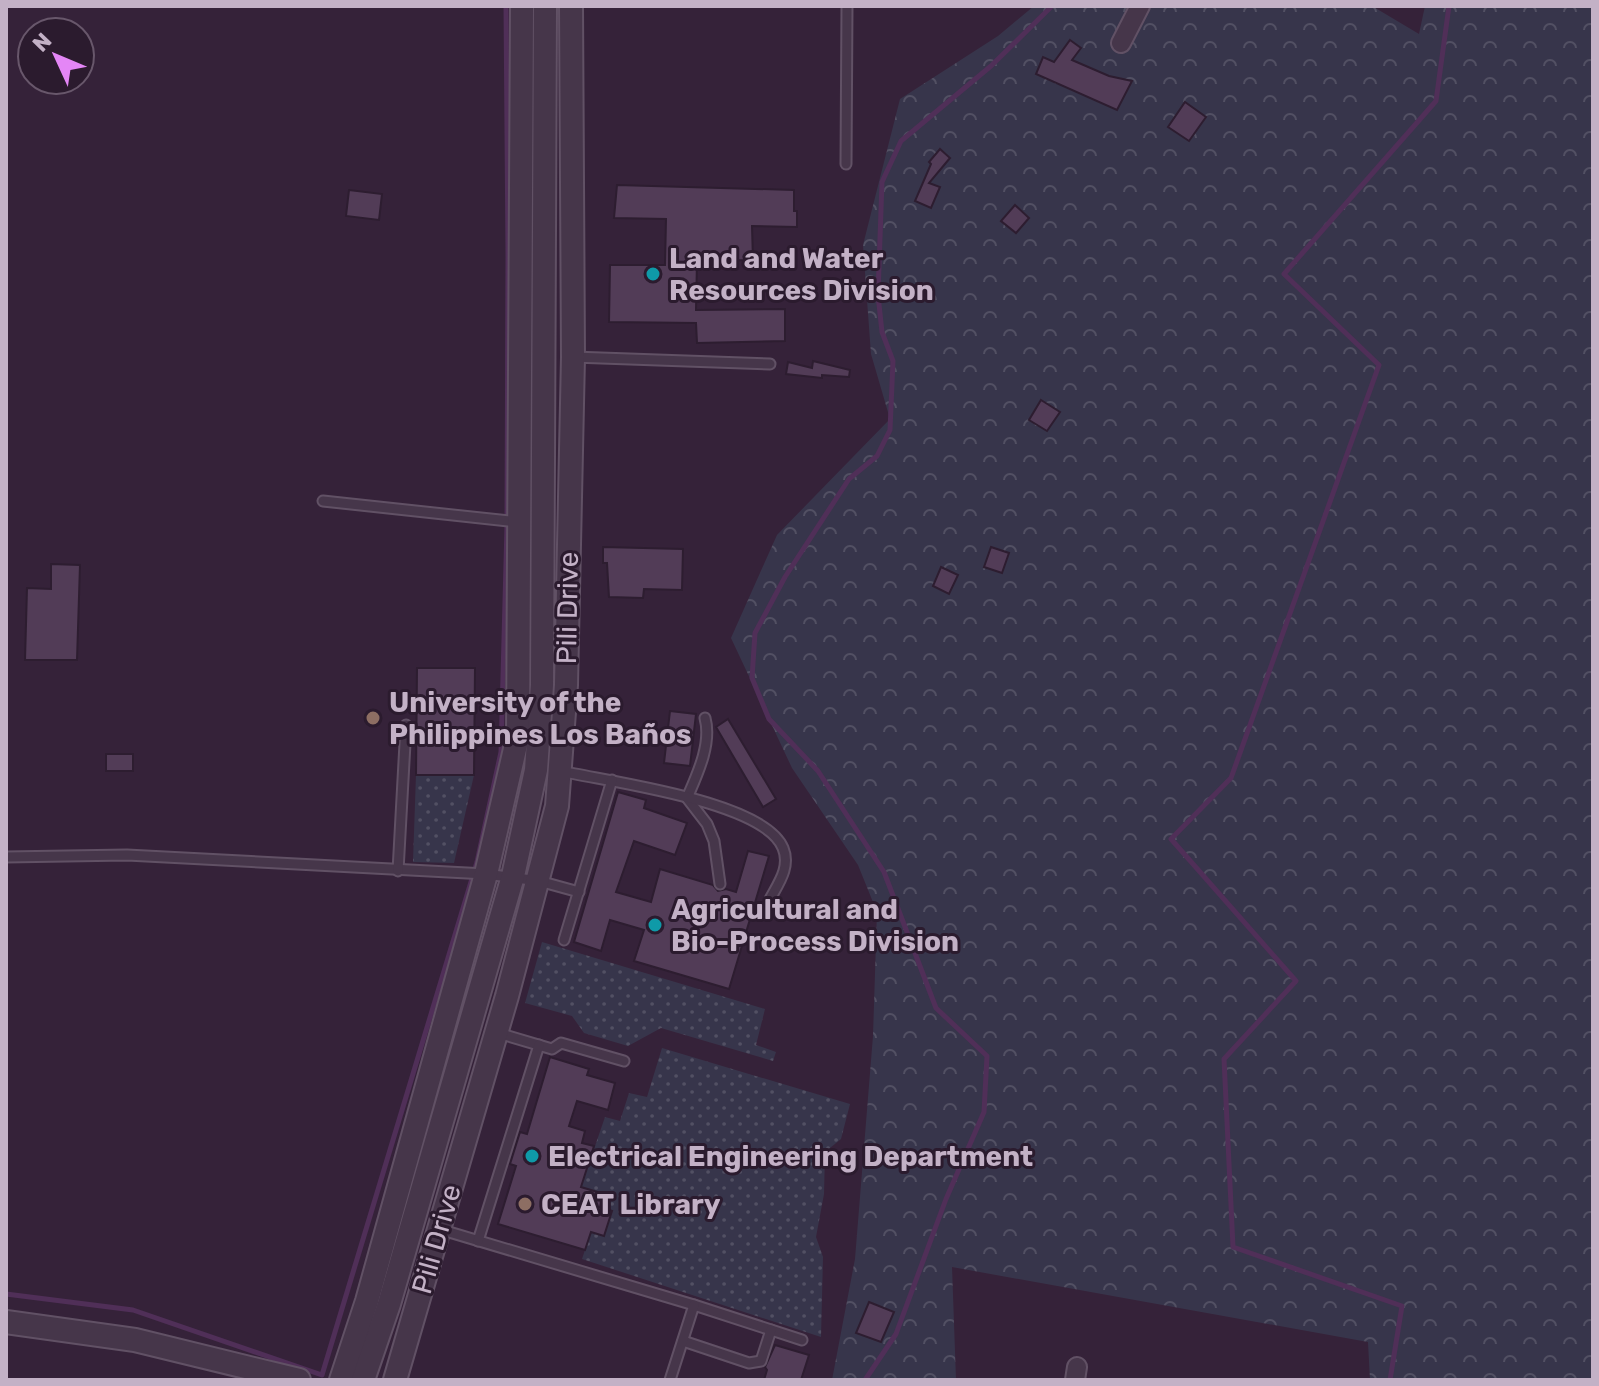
<svg xmlns="http://www.w3.org/2000/svg" width="1599" height="1386" font-family="Rubik,sans-serif">
	<defs>
		<pattern id="grass-dots" width="8" height="8" patternUnits="userSpaceOnUse" patternTransform="scale(2)"><rect width="8" height="8" fill="#37354b"/><path d="M2 2h.1M6 6h.1" fill="none" stroke="#525063" stroke-width="1.8" stroke-linecap="round"/></pattern>
		<pattern id="forest-crowns" width="20" height="18" patternUnits="userSpaceOnUse" patternTransform="scale(2)"><rect width="20" height="18" fill="#37354b"/><path d="M2 6a3 3 0 1 1 6 0M12 15a3 3 0 1 1 6 0" fill="none" stroke="#525063"/></pattern>
	</defs>
	<rect width="100%" height="100%" fill="#352239"/>
	<g fill="url(#grass-dots)">
		<path d="M 416,775 L 474,775 L 454,863 L 413,862 Z"/>
		<path d="M 542,942 L 765,1009 L 756,1045 L 776,1052 L 773,1061 L 661,1028 L 628,1046 L 584,1033 L 572,1016 L 525,1003 Z"/>
		<path d="M 662,1048 L 850,1104 L 841,1139 L 825,1152 L 824,1194 L 816,1237 L 823,1257 L 821,1337 L 582,1259 L 591,1232 L 604,1235 L 612,1211 L 600,1207 L 581,1187 L 605,1117 L 620,1121 L 629,1093 L 647,1097 Z"/>
	</g>
	<path fill="url(#forest-crowns)" d="M 1034,6 L 1372,6 L 1419,34 L 1425,6 L 1593,6 L 1593,1380 L 1370,1380 L 1368,1342 L 952,1267 L 956,1380 L 832,1380 L 855,1259 L 873,1036 L 877,912 L 858,865 L 792,768 L 731,638 L 777,535 L 890,419 L 871,354 L 863,245 L 900,99 L 998,36 Z"/>
	<g fill="none" stroke-linecap="round" stroke-linejoin="round">
		<g stroke="#502f58" stroke-width="5">
			<path d="M 6,1294 L 133,1310 L 322,1375 L 477,862 L 501,752 L 507,526 L 508,256 L 506,6"/>
			<path d="M 865,1380 L 896,1334 L 946,1199 L 984,1112 L 987,1056 L 936,1008 L 884,872 L 818,771 L 769,719 L 752,678 L 755,633 L 785,577 L 849,479 L 877,456 L 890,430 L 893,361 L 882,332 L 878,295 L 882,182 L 901,141 L 991,66 L 1052,6"/>
			<path d="M 1390,1380 L 1402,1306 L 1233,1247 L 1224,1059 L 1296,981 L 1171,839 L 1231,778 L 1379,365 L 1284,274 L 1436,101 L 1449,6"/>
		</g>
	</g>
	<g fill="#523c57" stroke="#2d1d30" stroke-width="2">
		<path d="M 1070,40 L 1081,48 L 1072,60 L 1109,76 L 1132,81 L 1117,110 L 1036,74 L 1043,57 L 1054,62 Z"/>
		<path d="M 1185,102 L 1206,117 L 1189,141 L 1168,127 Z"/>
		<path d="M 940,149 L 950,158 L 929,183 L 940,187 L 931,208 L 915,201 L 931,164 L 929,162 Z"/>
		<path d="M 617,185 L 794,190 L 794,211 L 797,211 L 797,227 L 752,226 L 753,260 L 697,261 L 696,310 L 785,309 L 785,341 L 697,343 L 696,323 L 609,322 L 610,265 L 665,265 L 666,219 L 614,218 Z"/>
		<path d="M 349,190 L 382,194 L 379,220 L 346,216 Z"/>
		<path d="M 1015,205 L 1029,218 L 1016,233 L 1001,221 Z"/>
		<path d="M 813,361 L 850,370 L 849,377 L 822,375 L 822,378 L 786,374 L 788,362 L 812,368 Z"/>
		<path d="M 1041,400 L 1060,412 L 1047,431 L 1029,420 Z"/>
		<path d="M 603,547 L 683,549 L 682,590 L 644,589 L 643,598 L 609,597 L 607,563 L 603,563 Z"/>
		<path d="M 991,547 L 1009,553 L 1002,573 L 984,567 Z"/>
		<path d="M 51,564 L 80,565 L 77,660 L 25,660 L 27,588 L 51,589 Z"/>
		<path d="M 941,567 L 958,575 L 949,594 L 933,586 Z"/>
		<path d="M 417,668 L 475,668 L 474,775 L 416,775 Z"/>
		<path d="M 670,711 L 696,714 L 690,766 L 664,763 Z"/>
		<path d="M 728,719 L 776,799 L 763,807 L 716,727 Z"/>
		<rect x="106" y="754" width="27" height="17"/>
		<path d="M 618,792 L 646,800 L 644,808 L 687,823 L 675,855 L 634,841 L 616,892 L 651,902 L 660,869 L 713,885 L 718,891 L 726,889 L 736,892 L 748,851 L 769,856 L 729,989 L 634,961 L 644,930 L 610,920 L 601,951 L 574,942 Z"/>
		<path d="M 550,1057 L 589,1069 L 587,1075 L 615,1083 L 608,1110 L 577,1101 L 569,1126 L 585,1131 L 582,1143 L 594,1146 L 581,1187 L 604,1194 L 600,1207 L 612,1211 L 604,1236 L 591,1232 L 585,1250 L 498,1224 L 516,1166 L 510,1164 L 520,1132 L 527,1134 Z"/>
		<path d="M 869,1302 L 894,1312 L 881,1342 L 856,1333 Z"/>
		<path d="M 775,1345 L 809,1355 L 801,1380 L 764,1380 L 767,1370 L 765,1367 Z"/>
	</g>
	<g fill="none" stroke-linecap="round" stroke-linejoin="round">
		<g stroke="#615165" stroke-width="13">
			<g id="service">
				<path d="M 846,164 L 847,6"/>
				<path d="M 573,357 L 770,364"/>
				<path d="M 323,501 L 518,522"/>
				<path d="M 705,718 C 712,744 697,775 687,798 L 707,824 L 714,841 L 720,884"/>
				<path d="M 561,771 C 609,782 764,801 783,848 C 791,867 778,884 770,899"/>
				<path d="M 6,857 L 127,855 L 486,874 L 539,881 L 579,892"/>
				<path d="M 398,871 L 406,725"/>
				<path d="M 564,940 L 612,780"/>
				<path d="M 498,1033 L 552,1049 L 561,1043 L 624,1061"/>
				<path d="M 439,1229 L 694,1305 L 802,1340"/>
				<path d="M 478,1241 L 539,1045"/>
				<path d="M 683,1341 L 749,1363 L 761,1361 L 771,1330"/>
				<path d="M 670,1380 L 694,1305"/>
			</g>
		</g>
		<g stroke="#615165" stroke-width="22">
			<g id="minor">
				<path d="M 1121,43 L 1140,6"/>
				<path d="M 1075,1380 L 1077,1367"/>
			</g>
		</g>
		<g stroke="#615165" stroke-width="26">
			<g id="tertiary">
				<path d="M 6,1322 L 135,1340 L 299,1380"/>
				<path d="M 341,1380 L 367,1301 L 486,874 L 518,736 L 522,6"/>
				<path d="M 363,1380 L 389,1304 L 513,876 L 536,770 L 542,685 L 545,6"/>
				<path d="M 395,1380 L 507,996 L 557,806 L 566,685 L 573,357 L 571,6"/>
			</g>
		</g>
		<use href="#service" stroke="#46364a" stroke-width="9"/>
		<use href="#minor" stroke="#46364a" stroke-width="18"/>
		<use href="#tertiary" stroke="#46364a" stroke-width="22"/>
	</g>
	<g fill="#0f9aa8" stroke="#2b1b2e" stroke-width="3">
		<circle cx="653" cy="274" r="8"/>
		<circle cx="655" cy="925" r="8"/>
		<circle cx="532" cy="1156" r="8"/>
	</g>
	<g fill="#8d6e63" stroke="#2b1b2e" stroke-width="3">
		<circle cx="373" cy="718" r="8"/>
		<circle cx="525" cy="1204" r="8"/>
	</g>
	<g text-anchor="middle" stroke-width="6" stroke-linejoin="round" paint-order="stroke">
		<g font-size="28" font-weight="bold" fill="#c3b1c6" stroke="#2b1b2e" text-anchor="start">
			<text x="669" y="268">Land and Water<tspan x="669" dy="32">Resources Division</tspan></text>
			<text x="389" y="712">University of the<tspan x="389" dy="32">Philippines Los Baños</tspan></text>
			<text x="671" y="919">Agricultural and<tspan x="671" dy="32">Bio-Process Division</tspan></text>
			<text x="548" y="1166">Electrical Engineering Department</text>
			<text x="541" y="1214">CEAT Library</text>
		</g>
		<g font-size="28" fill="#c3b1c6" stroke="#2b1b2e">
			<text transform="translate(567 608) rotate(-89)" y="10">Pili Drive</text>
			<text transform="translate(436 1239) rotate(-74)" y="10">Pili Drive</text>
		</g>
	</g>
	<rect width="1599" height="1386" fill="none" stroke="#c3b1c6" stroke-width="16"/>
	<g transform="translate(56 56) rotate(314)"><circle r="38" fill="#2b1b2e" stroke="#68576b" stroke-width="2"/>
	<path d="M0-6L14 30L0 20L-14 30Z" fill="#e486f6"/>
	<text y="-12" font-size="22" font-weight="bold" text-anchor="middle" fill="#c3b1c6">N</text>
	</g>
</svg>
